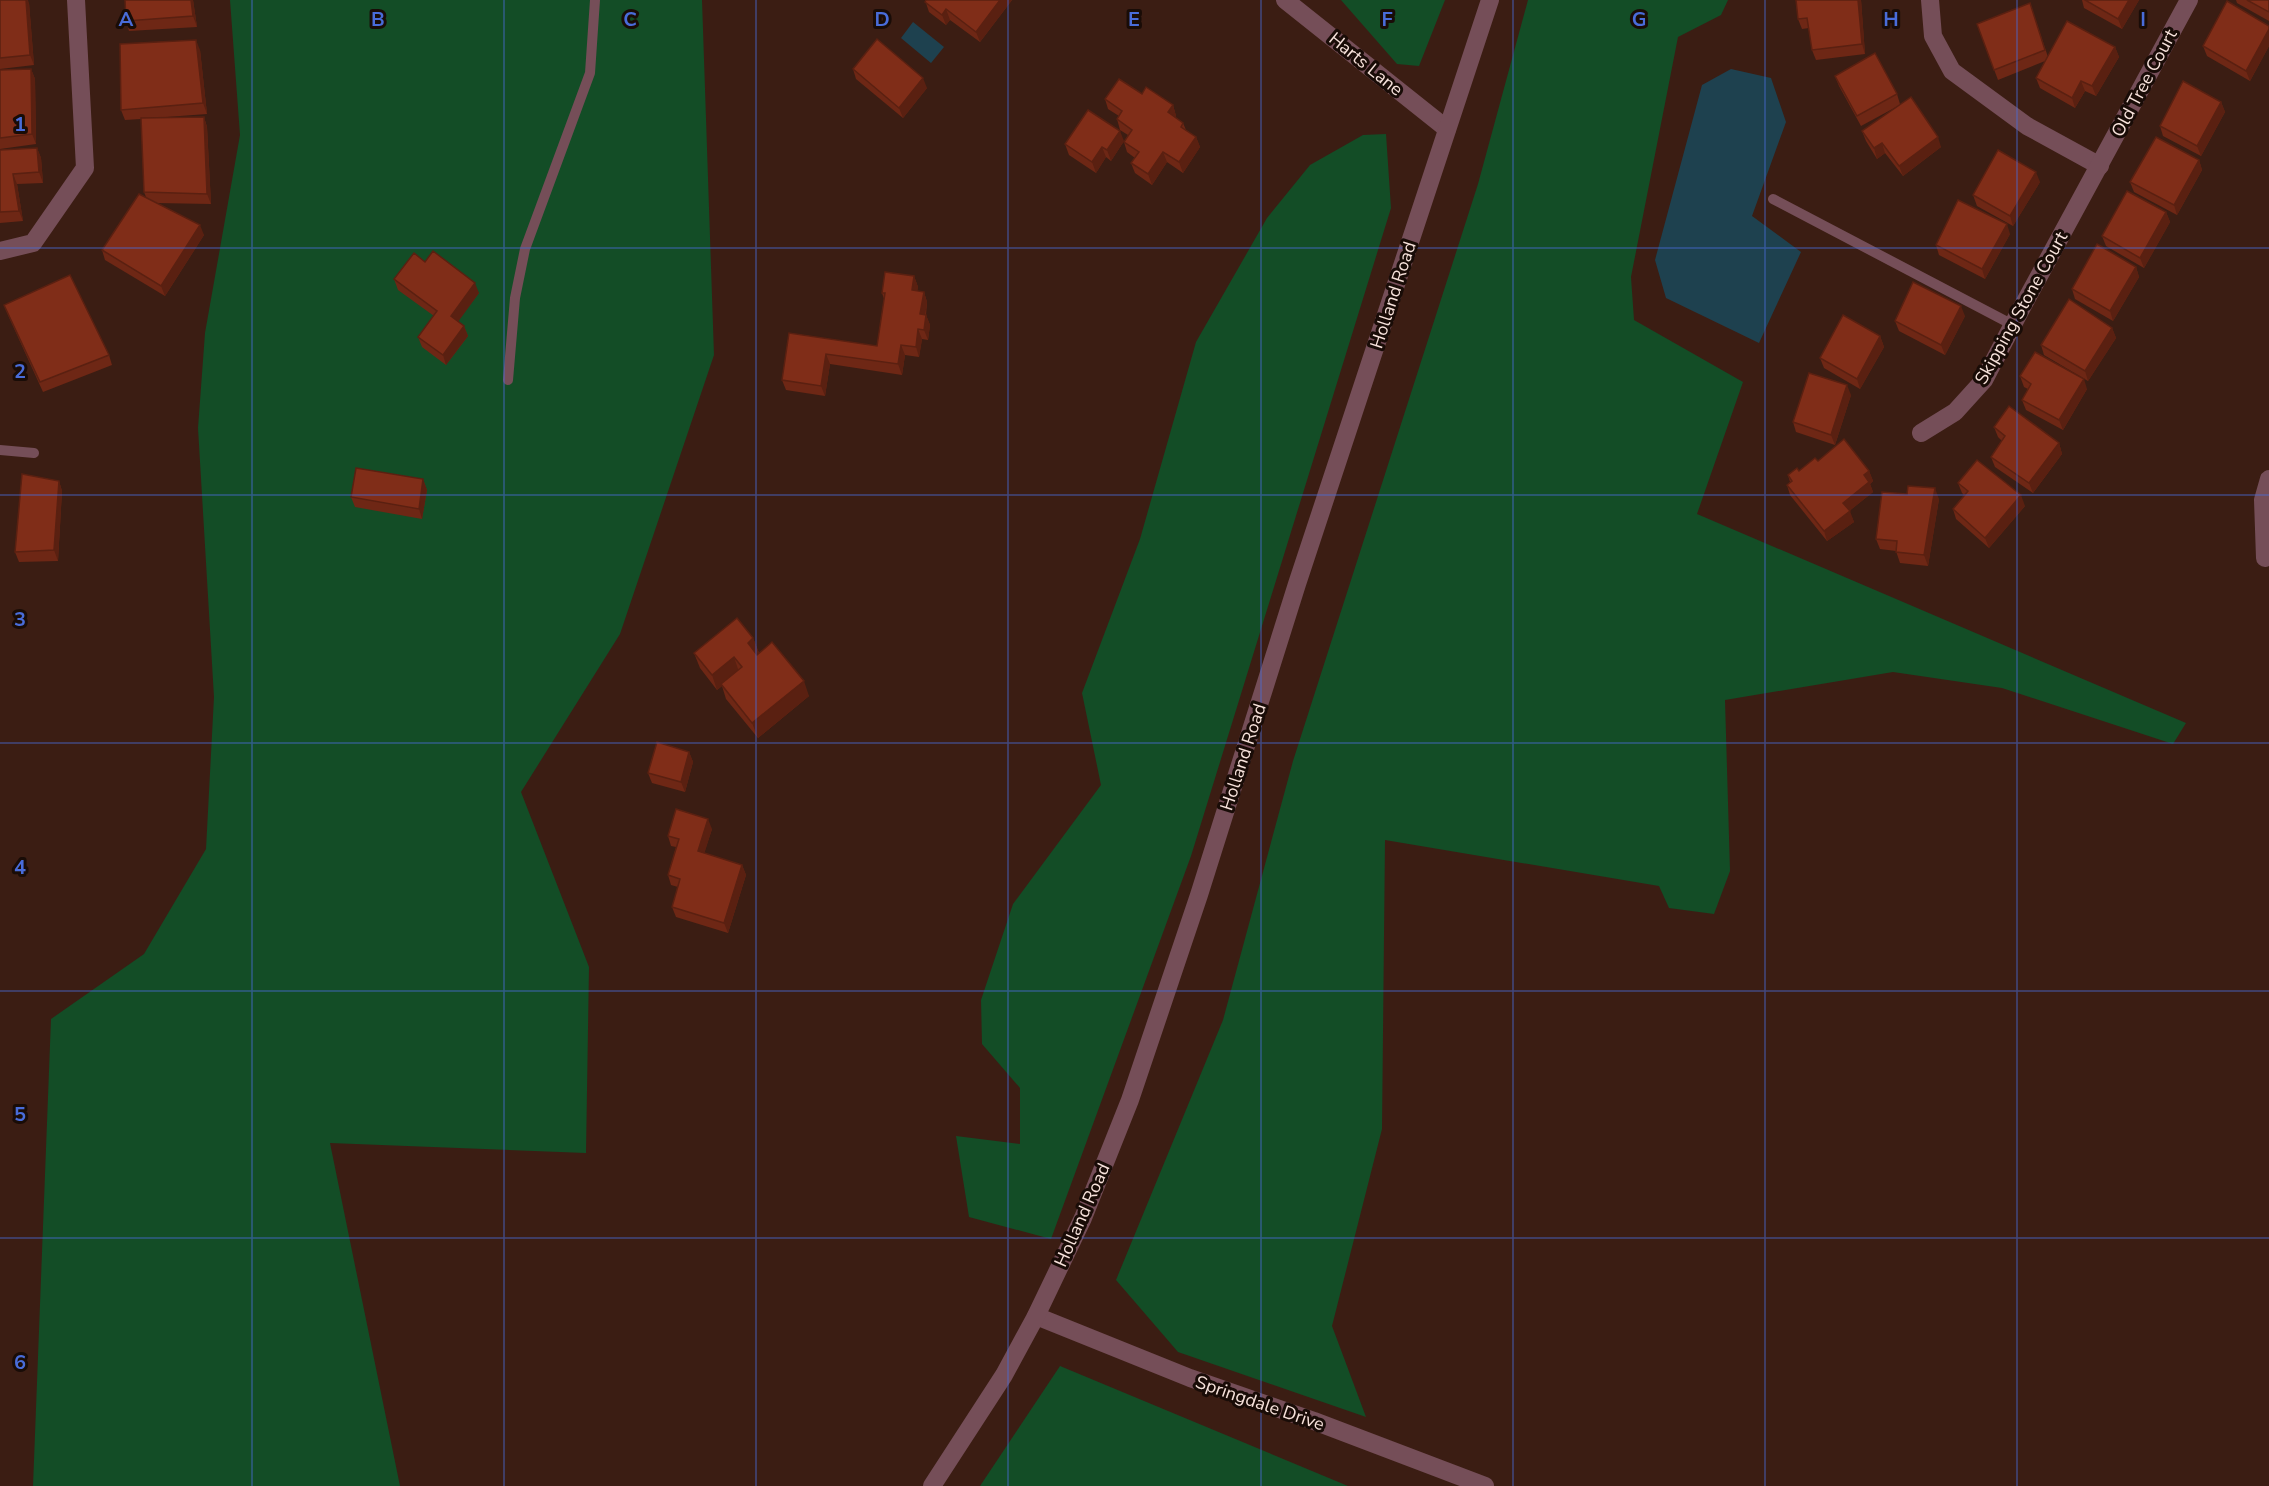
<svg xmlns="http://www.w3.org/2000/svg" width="2269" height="1486" font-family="'Nunito Sans',sans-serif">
	<rect width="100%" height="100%" fill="#3b1d13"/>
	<g fill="#134d26">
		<path d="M 230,0 L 702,0 L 714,355 L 620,634 L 521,792 L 589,967 L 586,1153 L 330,1143 L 400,1486 L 33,1486 L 51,1019 L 144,954 L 206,849 L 214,697 L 198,428 L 205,333 L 240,135 Z"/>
		<path d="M 1341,0 L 1445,0 L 1419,66 L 1397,64 Z"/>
		<path d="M 1528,0 L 1728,0 L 1721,15 L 1678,37 L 1631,277 L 1634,320 L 1743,382 L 1697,514 L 2186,723 L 2173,744 L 2002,688 L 1893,672 L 1725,700 L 1730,871 L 1714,914 L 1669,908 L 1659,886 L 1385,840 L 1382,1129 L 1332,1326 L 1366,1417 L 1178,1352 L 1116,1280 L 1223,1020 L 1293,761 L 1478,184 Z"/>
		<path d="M 1386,134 L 1391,208 L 1191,856 L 1051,1239 L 969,1217 L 956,1136 L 1020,1144 L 1020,1088 L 982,1044 L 981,1000 L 1013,904 L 1101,785 L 1082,693 L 1140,539 L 1196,342 L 1267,218 L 1310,165 L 1363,135 Z"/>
		<path d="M 1060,1366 L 1348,1486 L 980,1486 Z"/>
	</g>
	<g fill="#1e414f">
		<path d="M 913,22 L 944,47 L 931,63 L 901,38 Z"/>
		<path d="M 1731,69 L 1771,78 L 1786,122 L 1752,216 L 1801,252 L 1759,343 L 1666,298 L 1655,260 L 1702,85 Z"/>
	</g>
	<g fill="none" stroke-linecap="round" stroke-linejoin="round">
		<g stroke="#754e58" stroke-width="10">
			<path d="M 1773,199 L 2013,325"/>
			<path d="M 508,380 L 515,298 L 525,249 L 590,73 L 595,0"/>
			<path d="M 0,450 L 34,453"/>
		</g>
		<g stroke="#754e58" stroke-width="18">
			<path d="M 1285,0 L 1447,129"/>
			<path d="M 1930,0 L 1933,36 L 1952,71 L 2027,126 L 2100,166"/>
			<path d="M 0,251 L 33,243 L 85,168 L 76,0"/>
			<path d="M 1921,433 L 1955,412 L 1984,380 L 2020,311 L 2189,0"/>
			<path d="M 2265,558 L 2263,500 L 2269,479"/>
			<path d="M 1036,1316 L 1190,1378 L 1314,1421 L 1485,1486"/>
			<path d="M 932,1486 L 1004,1375 L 1036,1316 L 1083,1218 L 1130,1100 L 1199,895 L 1297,584 L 1490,0"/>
		</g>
	</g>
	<g fill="#6e2715">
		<path d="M 0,0 L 29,3 L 34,65 L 0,69 Z"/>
		<path d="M 193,0 L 197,27 L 129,31 L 126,21 Z"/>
		<path d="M 925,0 L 1012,0 L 980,42 L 950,20 L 946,25 L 929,12 Z"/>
		<path d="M 1861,0 L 1865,54 L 1816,60 L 1812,50 L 1809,28 L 1802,29 L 1798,19 Z"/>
		<path d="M 2082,0 L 2139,0 L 2122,29 L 2084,8 Z"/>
		<path d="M 2236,0 L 2269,0 L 2269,21 L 2237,3 Z"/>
		<path d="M 2030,3 L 2048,57 L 2115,47 L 2119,57 L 2096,96 L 2085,91 L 2075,108 L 2040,88 L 2036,78 L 2045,61 L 1998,80 L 1977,24 Z"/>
		<path d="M 2269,26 L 2269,46 L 2250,81 L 2207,56 L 2203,46 Z"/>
		<path d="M 200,50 L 207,114 L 153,118 L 204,117 L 207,127 L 211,204 L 156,203 L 204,235 L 165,296 L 105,260 L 102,250 L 146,197 L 144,192 L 141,119 L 125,120 L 121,110 Z"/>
		<path d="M 31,69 L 35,79 L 36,144 L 0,149 L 0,70 Z"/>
		<path d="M 853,69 L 927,88 L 903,118 L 856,79 Z"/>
		<path d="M 1835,76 L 1897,94 L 1900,104 L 1941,147 L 1903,176 L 1885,153 L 1877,159 L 1866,141 L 1862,131 L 1898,106 L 1861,126 L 1839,86 Z"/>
		<path d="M 1142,94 L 1173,105 L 1176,116 L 1175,117 L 1183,123 L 1186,130 L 1196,137 L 1200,147 L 1183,173 L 1167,162 L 1152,185 L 1135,173 L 1131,163 L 1135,158 L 1127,152 L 1124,142 L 1128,135 L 1120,130 L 1117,119 L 1119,116 L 1108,109 L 1105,99 Z"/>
		<path d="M 2221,102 L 2225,112 L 2201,156 L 2163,136 L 2160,126 Z"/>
		<path d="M 1124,141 L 1111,161 L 1106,157 L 1096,173 L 1069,155 L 1065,144 Z"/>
		<path d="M 37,148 L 41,158 L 43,183 L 17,184 L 23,221 L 0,223 L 0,150 Z"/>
		<path d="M 2199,160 L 2202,170 L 2177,215 L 2134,192 L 2130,182 Z"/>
		<path d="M 2040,182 L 2013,226 L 1977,206 L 1973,195 Z"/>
		<path d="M 2166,212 L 2170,222 L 2144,268 L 2106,246 L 2102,236 Z"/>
		<path d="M 2010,234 L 1985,279 L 1939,255 L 1936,245 Z"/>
		<path d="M 425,262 L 479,293 L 458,321 L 464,326 L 468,336 L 446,365 L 422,347 L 418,337 L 434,316 L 398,290 L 394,279 Z"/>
		<path d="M 2136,267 L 2139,277 L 2113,321 L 2075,299 L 2072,289 Z"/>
		<path d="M 914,276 L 918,287 L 917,291 L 924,292 L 927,302 L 926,315 L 930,325 L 928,340 L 922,339 L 919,357 L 905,355 L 902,375 L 830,364 L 825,396 L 786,390 L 782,380 L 789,333 L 877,346 L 884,299 L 882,293 Z"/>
		<path d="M 4,305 L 109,355 L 112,365 L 43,392 L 8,315 Z"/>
		<path d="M 1965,316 L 1945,355 L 1899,331 L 1895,321 Z"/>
		<path d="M 2112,328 L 2116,338 L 2088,381 L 2044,355 L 2041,345 Z"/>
		<path d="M 1880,336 L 1884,347 L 1860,389 L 1824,368 L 1820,358 Z"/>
		<path d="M 2020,376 L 2087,389 L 2063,430 L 2026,410 L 2022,400 L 2028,389 L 2024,387 Z"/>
		<path d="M 1851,395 L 1835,445 L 1796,432 L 1793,422 Z"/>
		<path d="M 1994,427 L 2059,443 L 2062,454 L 2033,493 L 1995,467 L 1991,457 L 2002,441 L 1998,437 Z"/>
		<path d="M 1818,461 L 1869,471 L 1873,481 L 1870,484 L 1873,492 L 1849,511 L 1854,522 L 1827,541 L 1790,495 L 1787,485 L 1790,482 L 1788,475 L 1799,471 Z"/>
		<path d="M 423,479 L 427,490 L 422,519 L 355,507 L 351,497 Z"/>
		<path d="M 59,481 L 62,491 L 58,561 L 19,562 L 15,552 Z"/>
		<path d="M 1958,483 L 2025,506 L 1989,548 L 1956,519 L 1953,509 L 1964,495 L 1962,493 Z"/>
		<path d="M 1939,499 L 1928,566 L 1900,563 L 1896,551 L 1880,549 L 1876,539 Z"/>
		<path d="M 753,638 L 759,653 L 809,696 L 758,738 L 726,699 L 722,686 L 717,690 L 700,668 L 694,653 Z"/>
		<path d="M 689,752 L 693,762 L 685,792 L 652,783 L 648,773 Z"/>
		<path d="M 712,829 L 704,853 L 742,865 L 746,875 L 728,933 L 676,917 L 672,907 L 678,887 L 671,885 L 668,875 L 676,847 L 671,846 L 668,836 Z"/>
	</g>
	<g fill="#5a2011">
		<path d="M 26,0 L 28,0 L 29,3 L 34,65 L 30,55 Z"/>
		<path d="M 191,0 L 193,0 L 197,27 L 193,16 Z"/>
		<path d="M 1000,0 L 1012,0 L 980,42 L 976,32 Z"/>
		<path d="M 1858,0 L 1861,0 L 1865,54 L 1862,44 Z"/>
		<path d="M 2129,0 L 2139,0 L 2122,29 L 2118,19 Z"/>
		<path d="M 946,9 L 950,20 L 946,25 L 942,15 Z"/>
		<path d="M 2269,29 L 2269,46 L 2250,81 L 2246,71 Z"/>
		<path d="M 196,40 L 200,50 L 207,114 L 203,103 Z"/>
		<path d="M 2115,47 L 2119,57 L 2096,96 L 2092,86 Z"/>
		<path d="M 31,69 L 35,79 L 36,144 L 32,134 Z"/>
		<path d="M 923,78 L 927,88 L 903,118 L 899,108 Z"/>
		<path d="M 2081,81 L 2085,91 L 2075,108 L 2072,98 Z"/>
		<path d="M 2221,102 L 2225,112 L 2201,156 L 2197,146 Z"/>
		<path d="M 1173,105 L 1176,116 L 1172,123 L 1168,112 Z"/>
		<path d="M 204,117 L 207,127 L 211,204 L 207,194 Z"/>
		<path d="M 1120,131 L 1124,141 L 1111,161 L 1107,150 Z"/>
		<path d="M 1196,137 L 1200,147 L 1183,173 L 1179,162 Z"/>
		<path d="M 1938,137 L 1941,147 L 1903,176 L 1899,166 Z"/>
		<path d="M 1882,143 L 1885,153 L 1877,159 L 1874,148 Z"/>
		<path d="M 1102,147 L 1106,157 L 1096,173 L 1092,162 Z"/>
		<path d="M 37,148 L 41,158 L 43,183 L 39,172 Z"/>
		<path d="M 1163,152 L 1167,162 L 1152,185 L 1148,174 Z"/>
		<path d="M 2199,160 L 2202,170 L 2177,215 L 2174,205 Z"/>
		<path d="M 2036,172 L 2040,182 L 2013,226 L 2010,216 Z"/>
		<path d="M 13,174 L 17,184 L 23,221 L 19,211 Z"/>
		<path d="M 2166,212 L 2170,222 L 2144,268 L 2140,258 Z"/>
		<path d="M 2007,224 L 2010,234 L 1985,279 L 1982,269 Z"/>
		<path d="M 200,225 L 204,235 L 165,296 L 161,286 Z"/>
		<path d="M 2136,267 L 2139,277 L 2113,321 L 2110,311 Z"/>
		<path d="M 914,276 L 918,287 L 916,300 L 912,290 Z"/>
		<path d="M 475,283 L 479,293 L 455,326 L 451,316 Z"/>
		<path d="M 924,292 L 927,302 L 924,324 L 920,314 Z"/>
		<path d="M 1961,306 L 1965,316 L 1945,355 L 1941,345 Z"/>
		<path d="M 926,315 L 930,325 L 928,340 L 924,330 Z"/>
		<path d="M 464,326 L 468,336 L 446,365 L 443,355 Z"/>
		<path d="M 2112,328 L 2116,338 L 2088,381 L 2085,371 Z"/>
		<path d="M 918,329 L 922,339 L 919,357 L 916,347 Z"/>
		<path d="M 1880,336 L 1884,347 L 1860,389 L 1857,379 Z"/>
		<path d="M 901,345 L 905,355 L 902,375 L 898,364 Z"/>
		<path d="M 826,354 L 830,364 L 825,396 L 821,386 Z"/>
		<path d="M 2084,379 L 2087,389 L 2063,430 L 2059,420 Z"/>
		<path d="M 1847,385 L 1851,395 L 1835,445 L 1831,435 Z"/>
		<path d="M 2059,443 L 2062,454 L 2033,493 L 2029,483 Z"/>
		<path d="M 1869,471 L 1873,481 L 1870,484 L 1873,492 L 1847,513 L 1843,503 L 1864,475 Z"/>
		<path d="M 423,479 L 427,490 L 422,519 L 419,509 Z"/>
		<path d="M 59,481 L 62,491 L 58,561 L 54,550 Z"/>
		<path d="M 1935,488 L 1939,499 L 1928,566 L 1924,555 Z"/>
		<path d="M 2021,495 L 2025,506 L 1989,548 L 1985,538 Z"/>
		<path d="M 1850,511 L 1854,522 L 1827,541 L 1824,531 Z"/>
		<path d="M 753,638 L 759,653 L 753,658 L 748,643 Z"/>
		<path d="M 734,657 L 739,672 L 721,684 L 722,686 L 717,690 L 712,675 Z"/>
		<path d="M 804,681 L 809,696 L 758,738 L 752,723 Z"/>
		<path d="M 689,752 L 693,762 L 685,792 L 681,782 Z"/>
		<path d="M 708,819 L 712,829 L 702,861 L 698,851 Z"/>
		<path d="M 742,865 L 746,875 L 728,933 L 724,923 Z"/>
	</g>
	<g fill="#802d18" stroke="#5a2011" stroke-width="1.5">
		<path d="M 0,0 L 26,0 L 30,55 L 0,58 Z"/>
		<path d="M 125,0 L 191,0 L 193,16 L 126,21 Z"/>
		<path d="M 926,0 L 1000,0 L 976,32 L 946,9 L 942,15 L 925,2 Z"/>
		<path d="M 1796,0 L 1858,0 L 1862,44 L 1812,50 L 1807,18 L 1798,19 Z"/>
		<path d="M 2085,0 L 2129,0 L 2118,19 Z"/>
		<path d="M 2247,0 L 2269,0 L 2269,12 Z"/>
		<path d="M 2227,1 L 2269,26 L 2269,29 L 2246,71 L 2203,46 Z"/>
		<path d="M 2030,3 L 2045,50 L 1994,70 L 1977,24 Z"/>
		<path d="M 2067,21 L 2115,47 L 2092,86 L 2081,81 L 2072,98 L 2036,78 Z"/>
		<path d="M 877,39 L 923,78 L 899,108 L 853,69 Z"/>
		<path d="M 196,40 L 203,103 L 121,110 L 120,44 Z"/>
		<path d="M 1875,53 L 1897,94 L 1857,116 L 1835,76 Z"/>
		<path d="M 31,69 L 32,134 L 0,138 L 0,70 Z"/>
		<path d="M 1119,79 L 1142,94 L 1146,87 L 1173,105 L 1168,112 L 1183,123 L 1181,127 L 1196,137 L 1179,162 L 1163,152 L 1148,174 L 1131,163 L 1139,152 L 1124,142 L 1132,130 L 1117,119 L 1122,111 L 1105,99 Z"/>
		<path d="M 2183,81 L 2221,102 L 2197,146 L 2160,126 Z"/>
		<path d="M 1911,97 L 1938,137 L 1899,166 L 1882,143 L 1874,148 L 1862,131 Z"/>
		<path d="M 1088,110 L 1120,131 L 1107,150 L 1102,147 L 1092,162 L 1065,144 Z"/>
		<path d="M 204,117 L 207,194 L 144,192 L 141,118 Z"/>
		<path d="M 2156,137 L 2199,160 L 2174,205 L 2130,182 Z"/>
		<path d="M 37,148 L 39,172 L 13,174 L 19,211 L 0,212 L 0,150 Z"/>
		<path d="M 1998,150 L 2036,172 L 2010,216 L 1973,195 Z"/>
		<path d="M 2127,191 L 2166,212 L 2140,258 L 2102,236 Z"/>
		<path d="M 139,194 L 200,225 L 161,286 L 102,250 Z"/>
		<path d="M 1958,200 L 2007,224 L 1982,269 L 1936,245 Z"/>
		<path d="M 2097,244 L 2136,267 L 2110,311 L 2072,289 Z"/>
		<path d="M 433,251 L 475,283 L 451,316 L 464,326 L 443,355 L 418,337 L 437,311 L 394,279 L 414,253 L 425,262 Z"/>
		<path d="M 885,272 L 914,276 L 912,290 L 924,292 L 920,314 L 926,315 L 924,330 L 918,329 L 916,347 L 901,345 L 898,364 L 826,354 L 821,386 L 782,380 L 789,333 L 877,346 L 885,293 L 882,293 Z"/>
		<path d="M 70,275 L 109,355 L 40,382 L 4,305 Z"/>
		<path d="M 1913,282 L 1961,306 L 1941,345 L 1895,321 Z"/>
		<path d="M 2069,299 L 2112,328 L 2085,371 L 2041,345 Z"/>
		<path d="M 1843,315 L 1880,336 L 1857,379 L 1820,358 Z"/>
		<path d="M 2035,352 L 2084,379 L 2059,420 L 2022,400 L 2031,384 L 2020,376 Z"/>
		<path d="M 1809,373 L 1847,385 L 1831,435 L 1793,422 Z"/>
		<path d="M 2009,406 L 2059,443 L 2029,483 L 1991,457 L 2005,436 L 1994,427 Z"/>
		<path d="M 1844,439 L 1869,471 L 1864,475 L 1869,482 L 1843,503 L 1850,511 L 1824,531 L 1787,485 L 1792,481 L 1788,475 L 1797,468 L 1799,471 L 1815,458 L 1818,461 Z"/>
		<path d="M 1977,460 L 2021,495 L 1985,538 L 1953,509 L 1968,491 L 1958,483 Z"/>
		<path d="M 356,468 L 423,479 L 419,509 L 351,497 Z"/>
		<path d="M 22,474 L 59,481 L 54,550 L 15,552 Z"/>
		<path d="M 1908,486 L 1935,488 L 1924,555 L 1896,552 L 1897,541 L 1876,539 L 1882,492 L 1907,494 Z"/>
		<path d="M 737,618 L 753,638 L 748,643 L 757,655 L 772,642 L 804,681 L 752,723 L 721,684 L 742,667 L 734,657 L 712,675 L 694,653 Z"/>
		<path d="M 657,742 L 689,752 L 681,782 L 648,773 Z"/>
		<path d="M 676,809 L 708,819 L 698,851 L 742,865 L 724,923 L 672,907 L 680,879 L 668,875 L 679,839 L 668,836 Z"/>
	</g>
	<path fill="none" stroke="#496cd9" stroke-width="1.5" stroke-opacity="0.55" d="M 252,0 L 252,1486M 504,0 L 504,1486M 756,0 L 756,1486M 1008,0 L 1008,1486M 1261,0 L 1261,1486M 1513,0 L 1513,1486M 1765,0 L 1765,1486M 2017,0 L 2017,1486M 0,248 L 2269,248M 0,495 L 2269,495M 0,743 L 2269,743M 0,991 L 2269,991M 0,1238 L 2269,1238"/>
	<g text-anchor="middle" stroke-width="6" stroke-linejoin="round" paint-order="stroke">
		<g font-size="18" fill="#f7e2db" stroke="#190c07">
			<text transform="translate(1366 64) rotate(39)" y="6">Harts Lane</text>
			<text transform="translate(2144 83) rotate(-62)" y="6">Old Tree Court</text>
			<text transform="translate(1393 295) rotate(-72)" y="6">Holland Road</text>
			<text transform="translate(2021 308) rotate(-61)" y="6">Skipping Stone Court</text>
			<text transform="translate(1243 757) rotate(-72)" y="6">Holland Road</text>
			<text transform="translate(1082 1215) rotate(-66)" y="6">Holland Road</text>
			<text transform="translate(1260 1403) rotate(19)" y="6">Springdale Drive</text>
		</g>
	</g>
	<g font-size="20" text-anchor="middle" font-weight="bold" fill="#496cd9" stroke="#190c07" stroke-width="6" stroke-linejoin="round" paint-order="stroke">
		<text x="126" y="26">A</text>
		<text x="378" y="26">B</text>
		<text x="630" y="26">C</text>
		<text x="882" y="26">D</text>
		<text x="1134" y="26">E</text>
		<text x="1387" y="26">F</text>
		<text x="1639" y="26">G</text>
		<text x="1891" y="26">H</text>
		<text x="2143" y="26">I</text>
		<text x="20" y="131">1</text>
		<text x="20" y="378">2</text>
		<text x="20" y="626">3</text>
		<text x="20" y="874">4</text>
		<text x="20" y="1121">5</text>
		<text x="20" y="1369">6</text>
	</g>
</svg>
